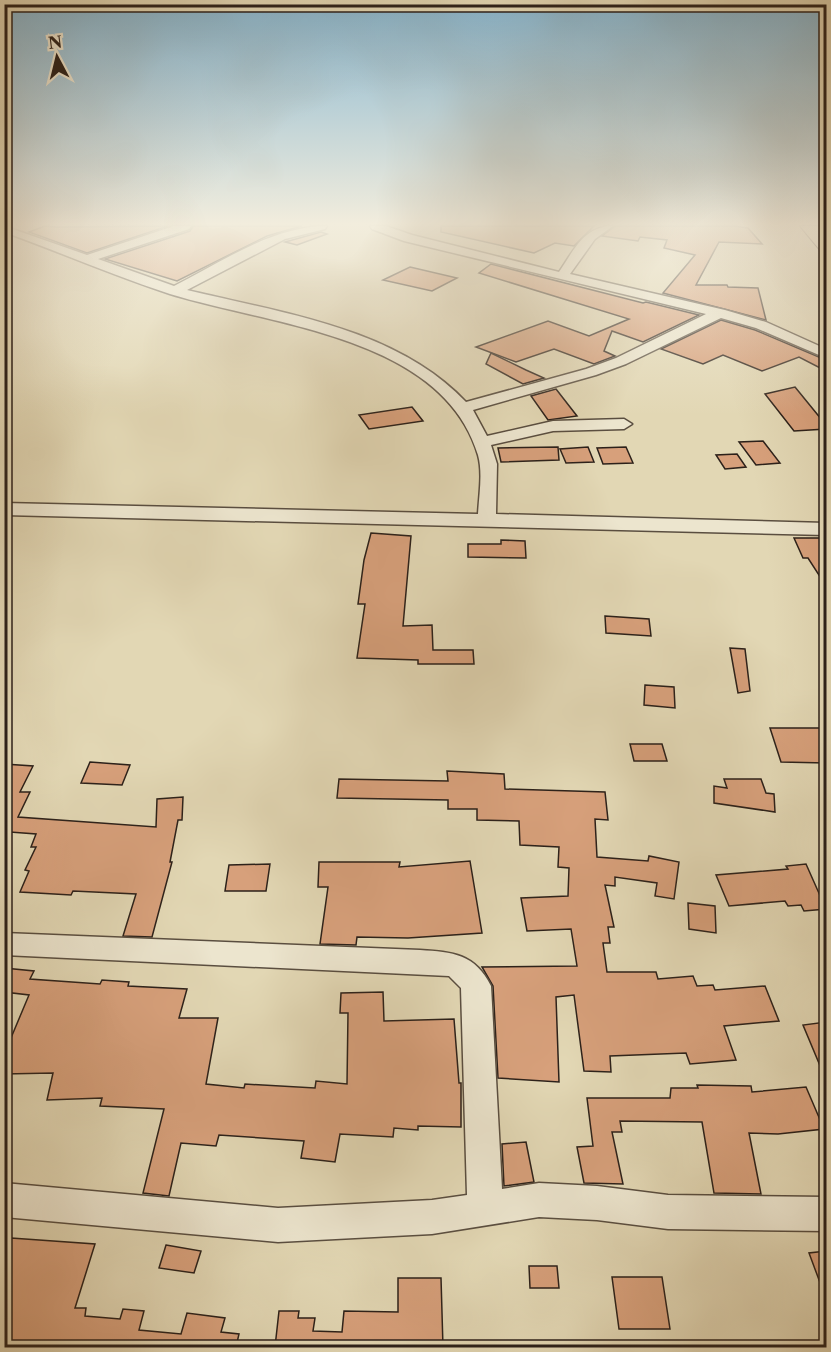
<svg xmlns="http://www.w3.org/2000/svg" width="831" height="1352" font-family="'Libre Caslon Text',serif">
	<rect width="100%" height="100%" fill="#e2d7b4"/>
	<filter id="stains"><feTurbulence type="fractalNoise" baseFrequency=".00333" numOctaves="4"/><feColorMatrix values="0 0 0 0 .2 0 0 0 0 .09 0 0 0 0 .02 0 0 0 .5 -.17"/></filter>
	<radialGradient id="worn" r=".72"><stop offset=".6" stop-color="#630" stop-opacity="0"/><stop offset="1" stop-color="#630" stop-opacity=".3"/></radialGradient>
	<g fill="#d7a07b" stroke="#2c211a" stroke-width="1.5">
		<path d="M 45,226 L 56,227 L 168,226 L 87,253 L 29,232 Z"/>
		<path d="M 193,226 L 302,226 L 267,236 L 177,281 L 105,259 L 190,231 Z"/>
		<path d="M 441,226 L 594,226 L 574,246 L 555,243 L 534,253 L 441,232 Z"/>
		<path d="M 615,226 L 734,226 L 748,228 L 762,244 L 719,242 L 696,285 L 727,285 L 728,287 L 758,288 L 766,320 L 663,293 L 695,255 L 664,248 L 667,240 L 640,237 L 638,241 L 602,236 Z"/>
		<path d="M 321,232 L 327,234 L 297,245 L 285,242 Z"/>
		<path d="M 491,264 L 643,303 L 646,302 L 699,315 L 643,342 L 612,331 L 604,351 L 615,356 L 594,364 L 554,349 L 516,362 L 476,347 L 548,321 L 589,336 L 629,319 L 479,273 Z"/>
		<path d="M 410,267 L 457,278 L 432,291 L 383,280 Z"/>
		<path d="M 721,320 L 755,330 L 826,360 L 826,371 L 799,357 L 762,371 L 723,355 L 703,364 L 661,349 Z"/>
		<path d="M 491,353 L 526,370 L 544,378 L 523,384 L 486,364 Z"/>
		<path d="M 795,387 L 826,425 L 826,429 L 794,431 L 765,394 Z"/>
		<path d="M 556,389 L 577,416 L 548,420 L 531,396 Z"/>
		<path d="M 412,407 L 423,421 L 369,429 L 359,415 Z"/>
		<path d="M 763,441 L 780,463 L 756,465 L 739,442 Z"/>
		<path d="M 558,447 L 559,460 L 501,462 L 498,448 Z"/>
		<path d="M 588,447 L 594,462 L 566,463 L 560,449 Z"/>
		<path d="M 626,447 L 633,463 L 603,464 L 597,448 Z"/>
		<path d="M 737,454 L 746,467 L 725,469 L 716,455 Z"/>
		<path d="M 371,533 L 411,536 L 403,626 L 432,625 L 433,650 L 473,650 L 474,664 L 418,664 L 418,660 L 357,658 L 365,604 L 358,604 L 364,560 Z"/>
		<path d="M 794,538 L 826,538 L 826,586 L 808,558 L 803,558 Z"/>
		<path d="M 501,540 L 525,541 L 526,558 L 468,557 L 468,544 L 501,544 Z"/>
		<path d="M 605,616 L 649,619 L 651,636 L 606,633 Z"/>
		<path d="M 730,648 L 745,649 L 750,691 L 738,693 Z"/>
		<path d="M 645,685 L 674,687 L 675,708 L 644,705 Z"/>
		<path d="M 770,728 L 826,728 L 826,763 L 781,762 Z"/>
		<path d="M 630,744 L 662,744 L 667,761 L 634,761 Z"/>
		<path d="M 90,762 L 130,765 L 122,785 L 81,783 Z"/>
		<path d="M 4,764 L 33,766 L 20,792 L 30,792 L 18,817 L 156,827 L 157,799 L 183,797 L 182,820 L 178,820 L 170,862 L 172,862 L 152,937 L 123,936 L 136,894 L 73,891 L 71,895 L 20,892 L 29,871 L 25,870 L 36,847 L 31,847 L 36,834 L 10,832 L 4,844 Z"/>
		<path d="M 447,771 L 504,774 L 505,789 L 605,792 L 608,820 L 595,819 L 597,857 L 648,861 L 649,856 L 679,862 L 674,899 L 655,896 L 657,883 L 615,877 L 615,886 L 605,885 L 614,927 L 608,927 L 610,943 L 603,943 L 607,972 L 656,972 L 658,979 L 693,976 L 697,986 L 713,985 L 715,990 L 765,986 L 779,1021 L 724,1026 L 736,1060 L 690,1064 L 686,1053 L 610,1056 L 611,1072 L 584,1071 L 574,995 L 556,997 L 559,1082 L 498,1078 L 493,986 L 482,967 L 577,966 L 571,929 L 527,931 L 521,898 L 568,896 L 569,868 L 558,867 L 559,847 L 520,845 L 519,821 L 477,820 L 477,809 L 448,809 L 448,800 L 337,798 L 339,779 L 448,781 Z"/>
		<path d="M 724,779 L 761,779 L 766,793 L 774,794 L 775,812 L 714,803 L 714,786 L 727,788 Z"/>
		<path d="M 470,861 L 482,933 L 408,938 L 357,937 L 356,945 L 320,944 L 328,887 L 318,887 L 319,862 L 400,862 L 399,867 Z"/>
		<path d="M 270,864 L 266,891 L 225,891 L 229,865 Z"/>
		<path d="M 806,864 L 826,909 L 804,911 L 801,905 L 788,906 L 785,901 L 729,906 L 716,875 L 788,869 L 786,866 Z"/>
		<path d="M 688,903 L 715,906 L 716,933 L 689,929 Z"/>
		<path d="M 4,968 L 34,971 L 30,979 L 100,984 L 102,980 L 129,982 L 128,986 L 187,989 L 179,1018 L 218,1018 L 206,1084 L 244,1088 L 245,1084 L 315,1088 L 316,1081 L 347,1084 L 348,1013 L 340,1013 L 341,993 L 383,992 L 384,1021 L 454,1019 L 459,1083 L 461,1083 L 461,1127 L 418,1126 L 418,1130 L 394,1128 L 393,1137 L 340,1134 L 335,1162 L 301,1158 L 304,1141 L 219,1135 L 216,1146 L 181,1143 L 169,1196 L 143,1193 L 164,1109 L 100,1106 L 102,1098 L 47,1100 L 53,1073 L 4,1074 L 11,1046 L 8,1045 L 29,995 L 4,992 Z"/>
		<path d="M 826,1022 L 826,1080 L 803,1025 Z"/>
		<path d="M 697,1085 L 751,1086 L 752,1092 L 806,1087 L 824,1129 L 778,1134 L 749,1133 L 761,1194 L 714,1193 L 702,1122 L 620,1121 L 622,1132 L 612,1132 L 623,1184 L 584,1183 L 577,1147 L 593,1146 L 587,1098 L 670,1098 L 671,1088 L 698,1088 Z"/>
		<path d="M 526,1142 L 534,1182 L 504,1186 L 502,1144 Z"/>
		<path d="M 11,1238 L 95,1244 L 75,1308 L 86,1308 L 85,1316 L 120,1319 L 123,1309 L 144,1311 L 139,1330 L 181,1334 L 187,1313 L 225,1318 L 221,1332 L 239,1334 L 236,1347 L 4,1347 L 4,1257 Z"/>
		<path d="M 166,1245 L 201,1251 L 194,1273 L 159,1268 Z"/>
		<path d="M 826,1251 L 826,1295 L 825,1296 L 809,1253 Z"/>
		<path d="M 529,1266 L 557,1266 L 559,1288 L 530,1288 Z"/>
		<path d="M 612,1277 L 662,1277 L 670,1329 L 619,1329 Z"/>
		<path d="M 398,1278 L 441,1278 L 443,1347 L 275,1347 L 279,1311 L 299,1311 L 298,1318 L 315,1318 L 313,1331 L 342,1332 L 344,1311 L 398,1312 Z"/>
	</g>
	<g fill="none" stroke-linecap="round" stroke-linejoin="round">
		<g stroke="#5a4e40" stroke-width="3">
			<g id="minor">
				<path d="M 4,226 L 87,255 L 174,226 L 191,226 L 189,229 L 98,259 L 174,286 C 222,262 272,226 327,226 L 325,229 L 285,239 L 187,290 C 282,313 396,328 466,402 L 586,369 L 616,358 L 706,314 L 404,241 L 372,229 L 370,226 L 386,226 L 412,235 L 559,272 C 574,250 584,226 613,226 L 595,239 L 570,274 L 725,310 L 766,322 L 826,349 L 826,358 L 756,328 L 721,318 L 626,364 L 596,375 L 473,410 L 487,436 L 553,421 L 624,419 L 632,424 L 624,429 L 553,431 L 491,445 L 497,464 L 496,514 L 826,523 L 826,535 L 4,515 L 4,503 L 478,514 C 479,495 483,473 478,455 C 443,336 270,325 170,294 C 114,276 60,252 4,232 Z"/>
				<path d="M 4,933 L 420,950 C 453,952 475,954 491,986 L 502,1189 L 539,1183 L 597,1186 L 668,1195 L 826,1197 L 826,1231 L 668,1229 L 597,1220 L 539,1217 L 432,1234 L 278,1242 L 4,1217 L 4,1183 L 278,1208 L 432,1200 L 467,1195 L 461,988 L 449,976 L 4,955 Z"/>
			</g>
		</g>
		<g stroke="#2c211a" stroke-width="2">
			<path id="highway" d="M 800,226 L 818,226 L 826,235 L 826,251 L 820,250 Z"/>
		</g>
		<use href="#minor" fill="#ece5ce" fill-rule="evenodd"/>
		<use href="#highway" fill="#e2d7b4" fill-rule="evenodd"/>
	</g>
	<linearGradient id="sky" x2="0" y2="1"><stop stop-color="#87b6d0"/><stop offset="0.54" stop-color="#f2eddd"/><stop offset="1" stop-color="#f2eddd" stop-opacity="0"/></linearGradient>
	<rect width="831" height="415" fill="url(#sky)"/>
	<rect width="831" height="1352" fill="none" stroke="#e2d7b4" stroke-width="24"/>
	<rect x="6" y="6" width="819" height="1340" fill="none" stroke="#2c211a" stroke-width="3"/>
	<rect x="12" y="12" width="807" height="1328" fill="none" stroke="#2c211a" stroke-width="1.5"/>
	<g transform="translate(57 57) rotate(353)" stroke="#ece5ce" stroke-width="4.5" paint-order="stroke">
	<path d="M0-4.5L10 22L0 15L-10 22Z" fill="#2c211a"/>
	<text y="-9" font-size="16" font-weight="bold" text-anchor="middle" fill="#2c211a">N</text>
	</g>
	<rect width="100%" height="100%" filter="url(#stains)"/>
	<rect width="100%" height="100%" fill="url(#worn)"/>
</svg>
